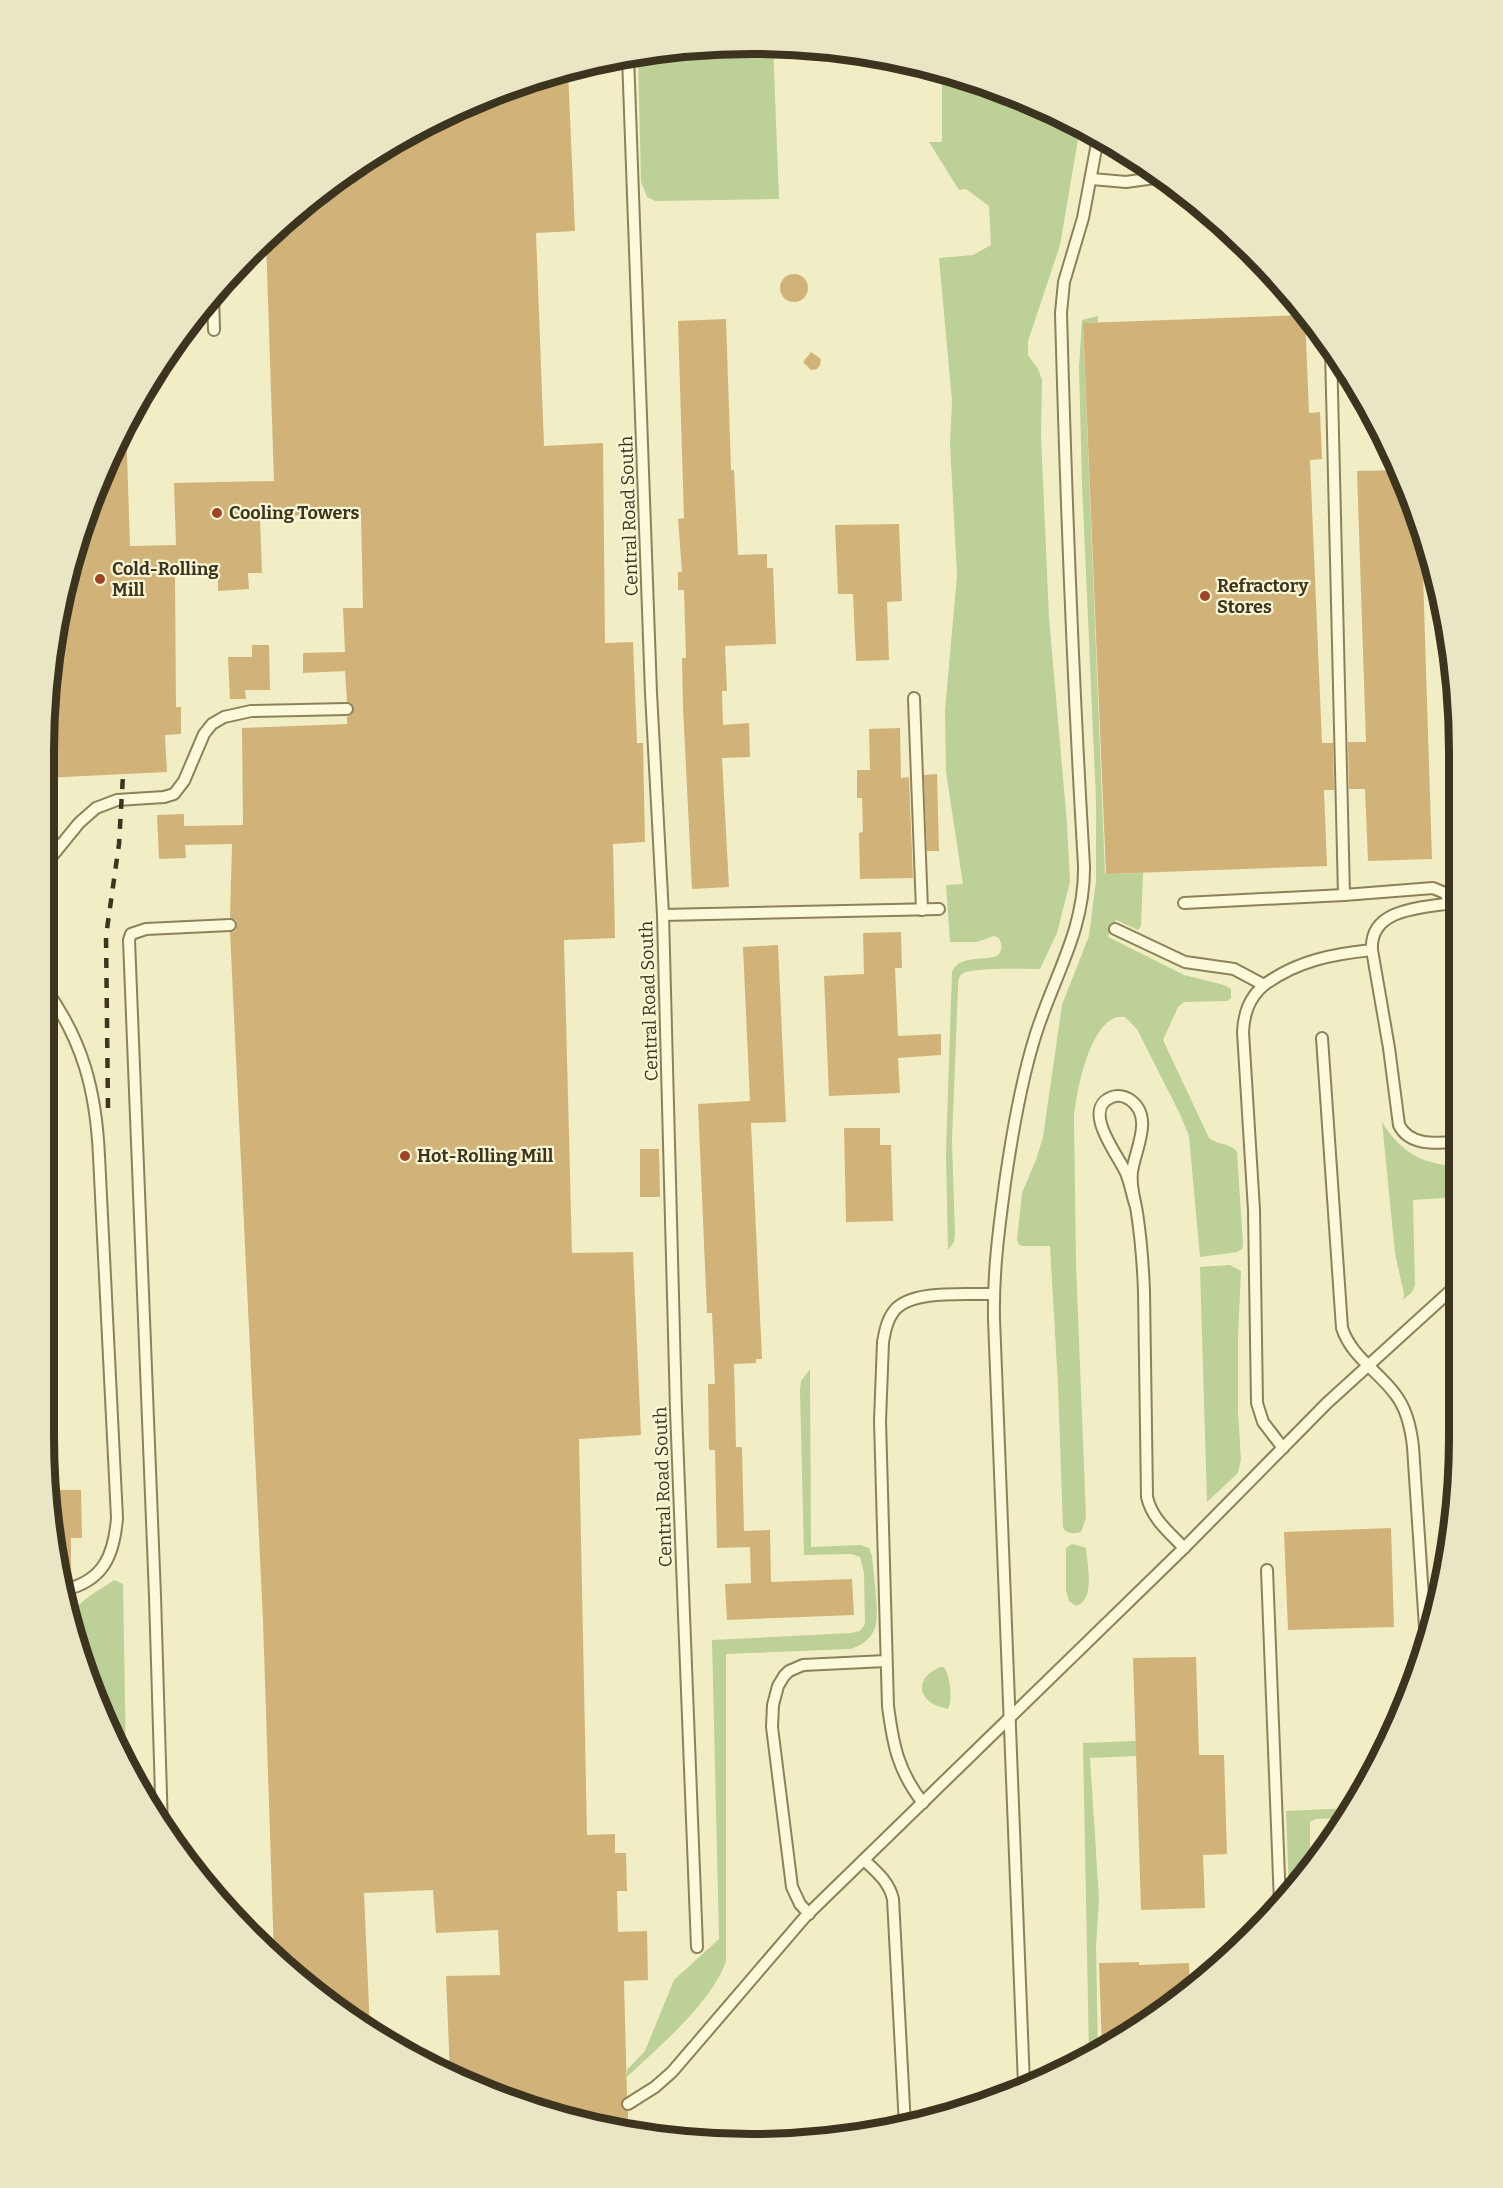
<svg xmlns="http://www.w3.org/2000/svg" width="1503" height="2188" font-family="Bitter,serif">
	<rect width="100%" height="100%" fill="#f1eec5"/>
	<g fill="#bcd098">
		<path d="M 752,44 L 773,46 L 779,199 L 656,201 L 647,197 L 641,182 L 638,55 Z"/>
		<path d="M 942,73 L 1023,98 L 1080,128 L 1060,245 L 1028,341 L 1028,355 L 1038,369 L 1042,380 L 1041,436 L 1049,618 L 1067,823 L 1070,882 L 1057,933 L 1040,969 C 1027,969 970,967 962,974 C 958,977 958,983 958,987 L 952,1140 L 955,1235 L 954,1242 L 948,1250 L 946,1153 L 952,972 C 959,955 982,961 997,956 C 1003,951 1002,945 999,938 L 994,936 L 977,942 L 950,942 L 946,885 L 963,884 L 946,772 L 945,710 L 957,576 L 950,443 L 952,401 L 939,258 L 973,255 L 991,245 L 989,206 L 966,189 L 959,190 L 929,142 L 942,142 Z"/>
		<path d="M 1098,316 L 1098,322 L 1083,324 L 1105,874 L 1143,873 L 1141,926 L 1138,930 L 1116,920 L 1108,937 L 1184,975 L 1224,985 L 1231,989 L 1231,998 L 1227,1001 L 1184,1002 L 1178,1007 L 1163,1040 L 1209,1138 C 1218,1145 1231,1143 1237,1152 L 1243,1245 L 1242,1249 L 1237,1252 L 1200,1257 L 1189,1136 L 1180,1114 L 1137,1029 L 1125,1017 C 1091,1011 1076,1093 1074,1118 L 1076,1264 L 1086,1518 L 1081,1532 C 1074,1534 1066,1534 1063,1527 L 1058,1385 L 1050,1246 L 1023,1246 L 1019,1245 L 1017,1239 L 1022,1193 L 1036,1160 L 1043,1137 L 1062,1005 L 1089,936 L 1096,881 L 1096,800 L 1082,483 L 1079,367 L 1082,320 Z"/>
		<path d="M 1382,1122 C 1401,1153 1423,1165 1459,1166 L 1459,1197 L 1413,1200 L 1415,1285 L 1412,1292 L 1403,1300 L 1404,1294 L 1395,1253 Z"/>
		<path d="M 1230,1265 L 1241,1271 L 1238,1337 L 1238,1413 L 1241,1459 L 1238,1473 L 1207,1502 L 1200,1267 Z"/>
		<path d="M 810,1369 L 811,1547 L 860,1545 L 869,1548 L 872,1556 C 873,1573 880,1612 875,1628 C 871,1639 861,1646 850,1649 L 726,1654 L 726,1961 C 712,2003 658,2047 627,2077 L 627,2070 L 645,2051 L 674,1980 L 719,1939 L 712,1640 L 851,1633 L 860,1631 L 865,1624 L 864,1573 L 860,1557 L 851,1554 L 804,1555 L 800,1390 L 801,1381 Z"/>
		<path d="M 1072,1544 L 1086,1548 C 1087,1564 1096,1600 1076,1606 L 1069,1601 L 1066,1590 L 1066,1548 Z"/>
		<path d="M 114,1580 L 123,1584 L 126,1761 L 98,1708 L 68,1622 C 73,1603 99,1591 114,1580 Z"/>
		<path d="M 940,1667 L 944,1667 C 950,1676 953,1700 948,1709 C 919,1704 911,1680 940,1667 Z"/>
		<path d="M 1136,1741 L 1136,1756 L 1090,1758 L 1099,1899 L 1096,1947 L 1098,2051 L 1089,2056 L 1083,1743 Z"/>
		<path d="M 1351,1808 L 1346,1818 L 1316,1819 L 1310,1822 L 1310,1849 L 1312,1853 L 1319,1856 L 1289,1893 L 1286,1811 Z"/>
	</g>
	<g fill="#d1b379">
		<path d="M 568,71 L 575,231 L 536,233 L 544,446 L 603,443 L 605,643 L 633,642 L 637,743 L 643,743 L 645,842 L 613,844 L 615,938 L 564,940 L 572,1253 L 633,1252 L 641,1435 L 579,1439 L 587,1835 L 615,1834 L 615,1853 L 626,1853 L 627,1891 L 617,1891 L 618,1932 L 647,1931 L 648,1980 L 624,1981 L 627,2096 L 621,2104 L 622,2108 L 628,2111 L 628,2130 L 480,2090 L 450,2075 L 446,1976 L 500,1975 L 498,1930 L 436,1933 L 433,1890 L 364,1893 L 370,2030 L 285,1969 L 274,1956 L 263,1621 L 230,932 L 235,931 L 237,925 L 236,920 L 230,918 L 232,844 L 185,845 L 186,858 L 159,859 L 157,815 L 184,814 L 184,826 L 243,825 L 242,728 L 347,724 L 347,717 L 353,713 L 354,708 L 351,703 L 347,702 L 345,671 L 303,673 L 303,653 L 345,652 L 343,608 L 363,608 L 361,513 L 260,517 L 262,573 L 248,573 L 249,589 L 218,591 L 218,574 L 175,575 L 176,707 L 181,707 L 181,734 L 165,735 L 167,772 L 44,778 L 44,751 L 57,614 L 117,438 L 126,424 L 130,546 L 176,545 L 174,483 L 274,481 L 266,239 L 358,163 L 481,97 Z"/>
		<circle cx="794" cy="288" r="14"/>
		<path d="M 1305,315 L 1309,413 L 1320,412 L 1322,459 L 1310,460 L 1322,743 L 1333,743 L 1334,790 L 1324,790 L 1327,866 L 1106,874 L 1083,323 Z"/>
		<path d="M 726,319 L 731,470 L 734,470 L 738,555 L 767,554 L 767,568 L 773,568 L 776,644 L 725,646 L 727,691 L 722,691 L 723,725 L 749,723 L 750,757 L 722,758 L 729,887 L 692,889 L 683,707 L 682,658 L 686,658 L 684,590 L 678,590 L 678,572 L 682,572 L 678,519 L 684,518 L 678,321 Z"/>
		<path d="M 811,352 L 821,359 L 820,365 L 817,369 L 811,370 L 803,362 Z"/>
		<path d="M 1397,470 L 1422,543 L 1432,859 L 1368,861 L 1365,789 L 1349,789 L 1348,742 L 1366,742 L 1357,471 Z"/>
		<path d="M 899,524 L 902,601 L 887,602 L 889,660 L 856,661 L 853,594 L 838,594 L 835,525 Z"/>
		<path d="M 252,645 L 269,645 L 270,690 L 245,690 L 246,699 L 230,699 L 228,657 L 252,657 Z"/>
		<path d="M 900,728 L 901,778 L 909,777 L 913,878 L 860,879 L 859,833 L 863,832 L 862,798 L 857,798 L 857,770 L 870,770 L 869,729 Z"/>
		<path d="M 937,774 L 939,851 L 927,851 L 924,775 Z"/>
		<path d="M 901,932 L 902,968 L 895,968 L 898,1036 L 941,1034 L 941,1055 L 898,1058 L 900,1093 L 829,1096 L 824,976 L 864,974 L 863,933 Z"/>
		<path d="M 778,945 L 786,1122 L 751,1123 L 762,1359 L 756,1359 L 756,1363 L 734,1364 L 736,1447 L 742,1447 L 744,1531 L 770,1530 L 771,1582 L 852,1579 L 854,1615 L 727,1620 L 725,1584 L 751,1583 L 750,1547 L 717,1548 L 715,1450 L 709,1450 L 708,1384 L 715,1384 L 712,1313 L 707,1313 L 698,1104 L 750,1101 L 743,947 Z"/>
		<path d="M 844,1128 L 880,1128 L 880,1145 L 891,1145 L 893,1221 L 846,1222 Z"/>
		<path d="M 640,1149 L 659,1149 L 660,1197 L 640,1197 Z"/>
		<path d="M 51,1490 L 81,1490 L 82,1538 L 71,1538 L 71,1570 L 61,1570 Z"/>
		<path d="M 1391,1528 L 1394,1627 L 1288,1630 L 1284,1532 Z"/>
		<path d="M 1196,1657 L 1199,1755 L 1224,1755 L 1227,1854 L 1203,1855 L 1205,1908 L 1141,1910 L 1133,1658 Z"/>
		<path d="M 1139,1962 L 1139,1965 L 1189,1963 L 1190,1992 L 1102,2048 L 1099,1963 Z"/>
	</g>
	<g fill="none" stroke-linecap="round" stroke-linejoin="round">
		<g stroke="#8d815a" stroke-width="14">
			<g id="service">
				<path d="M 628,56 L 651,693 L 663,915 L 676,1410 L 697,1947"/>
				<path d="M 1092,179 L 1126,182 L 1162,177"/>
				<path d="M 213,294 L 214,330"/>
				<path d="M 1331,350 L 1344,895"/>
				<path d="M 914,698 L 922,910"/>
				<path d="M 44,866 L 79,823 L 96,808 L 117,800 L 164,797 L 174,794 L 184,781 L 204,734 L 212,724 L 224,717 L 251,711 L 347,709"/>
				<path d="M 1184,903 L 1344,895 L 1433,888 L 1445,893 L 1451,904"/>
				<path d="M 663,915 L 939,909"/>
				<path d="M 1115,929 L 1185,962 L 1234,969 L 1264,985 C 1297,961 1332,954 1372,950 C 1369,905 1430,908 1459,902"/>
				<path d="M 1372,950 L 1389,1048 L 1399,1125 C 1410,1147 1438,1143 1459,1142"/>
				<path d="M 1264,985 C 1249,998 1244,1013 1243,1032 L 1254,1210 L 1257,1403 L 1263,1422 L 1283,1448"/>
				<path d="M 44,987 C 83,1040 96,1091 99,1156 L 117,1518 C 114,1556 103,1581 64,1590"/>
				<path d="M 1322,1038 L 1342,1328 C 1351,1356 1378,1371 1395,1394 C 1407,1409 1411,1428 1413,1447 L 1426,1642"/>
				<path d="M 1135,1204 C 1132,1194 1130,1183 1126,1173 C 1119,1156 1080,1109 1112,1097 C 1117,1095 1124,1096 1129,1099 C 1155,1116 1135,1149 1132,1172 C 1130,1186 1135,1199 1137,1213 C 1141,1239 1143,1265 1144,1291 L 1147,1497 C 1152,1519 1169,1532 1184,1548"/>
				<path d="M 1267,1570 L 1280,1903"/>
				<path d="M 923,1803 C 898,1771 893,1745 888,1706 L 880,1421 L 883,1342 C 885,1331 887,1320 894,1311 C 911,1289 967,1295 993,1294"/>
				<path d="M 162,1828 L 155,1596 L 129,940 L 131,934 L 146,929 L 230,925"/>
				<path d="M 864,1860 C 877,1872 889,1882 893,1899 L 905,2126"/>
				<path d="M 809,1914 L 800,1904 L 792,1887 L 772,1727 L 773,1705 L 778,1686 L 784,1676 L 789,1671 L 803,1665 L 886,1661"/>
				<path d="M 1024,2085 L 994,1319 C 993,1272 999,1228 1005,1183 C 1012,1134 1020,1086 1034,1040 C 1052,979 1085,932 1084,866 C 1073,682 1066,497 1061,313 L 1064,282 L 1083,218 L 1098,138"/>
				<path d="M 628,2104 L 655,2087 L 672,2072 L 805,1917 L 1184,1548 L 1327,1403 L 1459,1283"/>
				<path d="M 705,2139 L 705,2141"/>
			</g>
		</g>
		<use href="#service" stroke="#fbf9d9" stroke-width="10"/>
		<path stroke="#3c341e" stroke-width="4.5" stroke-dasharray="10 10" stroke-linecap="butt" d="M 108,1108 L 106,936 L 119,844 L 123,775"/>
	</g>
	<g fill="#a04326" stroke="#f8f6d5" stroke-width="2">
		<circle cx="217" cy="513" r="6"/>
		<circle cx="100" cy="579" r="6"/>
		<circle cx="1205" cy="596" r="6"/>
		<circle cx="405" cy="1156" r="6"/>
	</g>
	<g text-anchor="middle" stroke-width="4.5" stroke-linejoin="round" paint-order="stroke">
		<g font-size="18" font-weight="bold" fill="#3c341e" stroke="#f8f6d5" text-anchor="start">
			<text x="229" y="519">Cooling Towers</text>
			<text x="112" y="575">Cold-Rolling<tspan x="112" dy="21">Mill</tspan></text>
			<text x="1217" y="592">Refractory<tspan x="1217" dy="21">Stores</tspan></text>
			<text x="417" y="1162">Hot-Rolling Mill</text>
		</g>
		<g font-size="18" fill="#3c341e" stroke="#f8f6d5">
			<text transform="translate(629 516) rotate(-92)" y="6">Central Road South</text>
			<text transform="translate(649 1001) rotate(-92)" y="6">Central Road South</text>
			<text transform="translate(663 1487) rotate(-92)" y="6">Central Road South</text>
		</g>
	</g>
	<path d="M0 0H1503V2188H0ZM751 54H752A697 697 0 0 1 1449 751V1437A697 697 0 0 1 752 2134H751A697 697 0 0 1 54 1437V751A697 697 0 0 1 751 54Z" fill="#e9e6c6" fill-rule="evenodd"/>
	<path fill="none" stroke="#3c341e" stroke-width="8" d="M751 54H752A697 697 0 0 1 1449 751V1437A697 697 0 0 1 752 2134H751A697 697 0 0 1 54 1437V751A697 697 0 0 1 751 54Z"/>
</svg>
